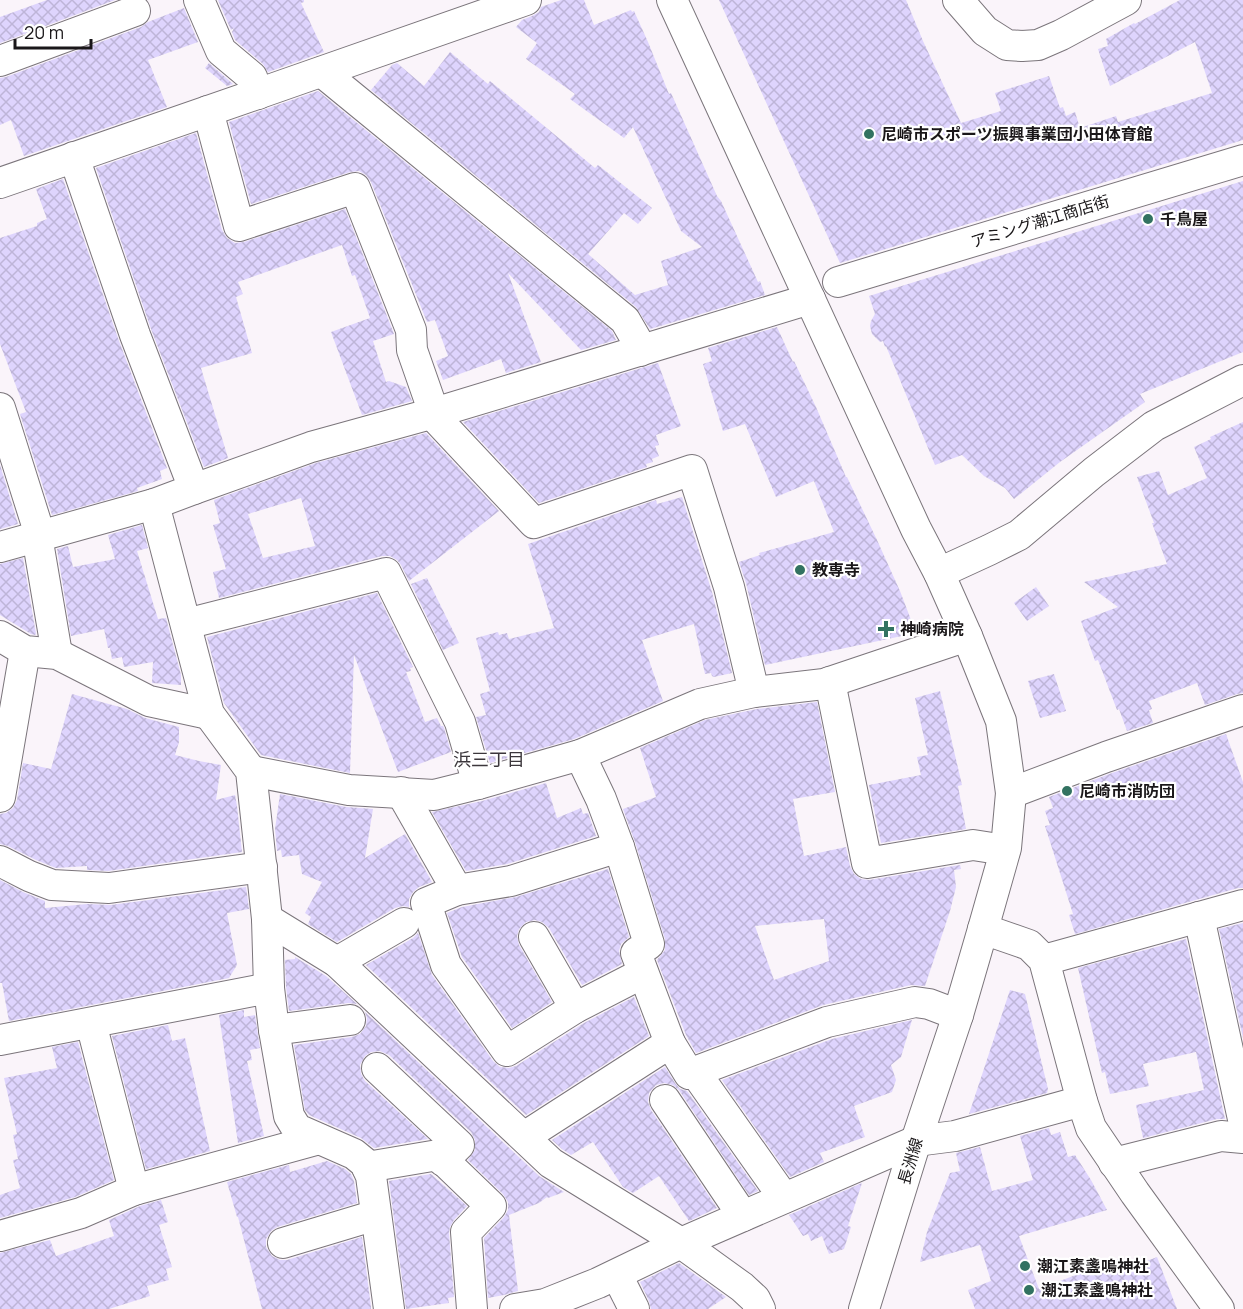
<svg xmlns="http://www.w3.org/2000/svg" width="1243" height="1309" font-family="Manrope,'Noto Sans JP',sans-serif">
	<defs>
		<pattern id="building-cross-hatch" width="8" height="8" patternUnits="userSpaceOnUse" patternTransform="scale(1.5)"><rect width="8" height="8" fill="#ded4fd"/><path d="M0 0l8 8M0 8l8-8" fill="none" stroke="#beb5d8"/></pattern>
	</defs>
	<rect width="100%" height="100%" fill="#faf4fa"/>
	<g fill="url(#building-cross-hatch)" fill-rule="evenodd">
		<path d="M 47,0 L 115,0 L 0,43 L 0,17 Z"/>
		<path d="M 218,0 L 304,0 L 304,2 L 301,3 L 324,52 L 268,72 L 263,64 L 235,40 L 232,32 L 234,28 L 231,30 Z"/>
		<path d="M 561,0 L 584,0 L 594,25 L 631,10 L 632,12 L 634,11 L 648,42 L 669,94 L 671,93 L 717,196 L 721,201 L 758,282 L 760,281 L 765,295 L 650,329 L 636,307 L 371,90 L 392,65 L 397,63 L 424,86 L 450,52 L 488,84 L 490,81 L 595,168 L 598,165 L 652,208 L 638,224 L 624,213 L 588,254 L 635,295 L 668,285 L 661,261 L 702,247 L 681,231 L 633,127 L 624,138 L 570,99 L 575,94 L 526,59 L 537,43 L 516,27 L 522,20 L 532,16 L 539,12 L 541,7 Z"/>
		<path d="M 719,0 L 906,0 L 923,41 L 961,123 L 1001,111 L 995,93 L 1049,76 L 1060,108 L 1063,107 L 1066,116 L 1075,112 L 1080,128 L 1116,116 L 1118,122 L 1212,93 L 1195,42 L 1110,86 L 1098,49 L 1108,46 L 1106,39 L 1134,23 L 1135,24 L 1180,0 L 1243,0 L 1243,140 L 840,263 Z"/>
		<path d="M 184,8 L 198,42 L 148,60 L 167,107 L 24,156 L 11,120 L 0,125 L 0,78 L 6,77 L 141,27 L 148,22 Z"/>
		<path d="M 209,63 L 210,64 L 233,84 L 227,86 L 205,68 Z"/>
		<path d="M 318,91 L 612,331 L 616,340 L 581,350 L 508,273 L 541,362 L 506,373 L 501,359 L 443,380 L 436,361 L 448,356 L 435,320 L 427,322 L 371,182 L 366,175 L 359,171 L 350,172 L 251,204 L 229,122 Z"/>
		<path d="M 196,133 L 222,230 L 227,238 L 235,243 L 244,242 L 345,209 L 394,334 L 373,341 L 386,382 L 389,381 L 406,387 L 412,401 L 362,415 L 331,332 L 370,318 L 355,275 L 352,276 L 342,245 L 238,282 L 243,294 L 236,297 L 252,353 L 201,368 L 228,458 L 204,467 L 151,329 L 96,168 Z"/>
		<path d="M 63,179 L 119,341 L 167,468 L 160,471 L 162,479 L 137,488 L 138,491 L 52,515 L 20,414 L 26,412 L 0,344 L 0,238 L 37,226 L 37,223 L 47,219 L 36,189 Z"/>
		<path d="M 1243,181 L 1243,352 L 1140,394 L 1145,402 L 1060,462 L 1014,499 L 1005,488 L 984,476 L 962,455 L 935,465 L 886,346 L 885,347 L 883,341 L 880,342 L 872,334 L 870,326 L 871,321 L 875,314 L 869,296 Z"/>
		<path d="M 777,327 L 793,362 L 794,361 L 816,407 L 846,477 L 847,477 L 877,540 L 900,591 L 916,633 L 765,665 L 746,583 L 739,562 L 760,555 L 759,553 L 834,532 L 814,481 L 776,497 L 745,424 L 723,431 L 703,364 L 712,361 L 708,348 Z"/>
		<path d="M 658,363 L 681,426 L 656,435 L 659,445 L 655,446 L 659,456 L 652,459 L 653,462 L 646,464 L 647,467 L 539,503 L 463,422 Z"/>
		<path d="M 1243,422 L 1243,693 L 1237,694 L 1205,705 L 1197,683 L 1149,701 L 1152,709 L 1149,710 L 1153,723 L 1127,731 L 1119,709 L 1117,710 L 1098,660 L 1095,661 L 1081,621 L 1118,607 L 1084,582 L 1167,564 L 1152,523 L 1154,523 L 1137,477 L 1159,471 L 1168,495 L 1207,478 L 1194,447 L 1211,439 L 1210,437 Z"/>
		<path d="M 426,433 L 499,511 L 409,581 L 401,565 L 397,560 L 390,556 L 382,556 L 219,598 L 213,572 L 226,569 L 213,525 L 220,523 L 214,500 L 316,463 ZM 301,498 L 315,546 L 263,558 L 248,514 Z"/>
		<path d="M 0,465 L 18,524 L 0,529 Z"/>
		<path d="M 682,497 L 712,592 L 732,673 L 714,677 L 712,676 L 711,673 L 705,674 L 694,624 L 642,640 L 663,701 L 574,739 L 490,763 L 476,717 L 486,715 L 480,694 L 490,691 L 476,638 L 498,632 L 499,635 L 507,633 L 509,639 L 554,628 L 528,544 L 656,500 L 657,504 Z"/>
		<path d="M 142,525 L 148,548 L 137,551 L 158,619 L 166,618 L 181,675 L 181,685 L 152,683 L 153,662 L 124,667 L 122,657 L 112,659 L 110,648 L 108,648 L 104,629 L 71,636 L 57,549 L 68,546 L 73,567 L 115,559 L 108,535 Z"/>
		<path d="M 23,558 L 36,634 L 35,635 L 31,634 L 0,615 L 0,564 Z"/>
		<path d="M 427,578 L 459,643 L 443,650 L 411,584 Z"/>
		<path d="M 1036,587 L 1049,606 L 1027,621 L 1014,603 Z"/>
		<path d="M 377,593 L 413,667 L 410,668 L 411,671 L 406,672 L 425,722 L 437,718 L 441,726 L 443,726 L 444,728 L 451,752 L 398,772 L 354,655 L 350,773 L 261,755 L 224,703 L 207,637 Z"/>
		<path d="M 1054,674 L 1066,711 L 1040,718 L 1028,681 Z"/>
		<path d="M 940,691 L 962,785 L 958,786 L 966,829 L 881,843 L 869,785 L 921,775 L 917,757 L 928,755 L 915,698 Z"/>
		<path d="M 72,694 L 127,709 L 145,718 L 179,727 L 179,742 L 175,755 L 199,761 L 221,765 L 216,800 L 235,795 L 237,806 L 242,852 L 108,871 L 87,870 L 87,866 L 56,868 L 36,860 L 8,846 L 0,844 L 0,814 L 6,813 L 13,808 L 17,800 L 23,763 L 51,769 Z"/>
		<path d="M 817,702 L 835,792 L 793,799 L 804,856 L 846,847 L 850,866 L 854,874 L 861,879 L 869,880 L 960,865 L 961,869 L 954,870 L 956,887 L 950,911 L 925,986 L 911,985 L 823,1005 L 696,1053 L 686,1035 L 657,960 L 665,950 L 665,939 L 635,842 L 623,809 L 656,797 L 640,748 L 705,720 L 757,709 ZM 824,919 L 829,961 L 774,980 L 755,926 Z"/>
		<path d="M 1226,734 L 1243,782 L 1243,888 L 1238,888 L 1075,934 L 1069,915 L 1073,914 L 1045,826 L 1050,825 L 1045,811 L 1053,808 L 1049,797 L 1112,773 Z"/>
		<path d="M 546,783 L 557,818 L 581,808 L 583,814 L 588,813 L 596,836 L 507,864 L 466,871 L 432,812 L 482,801 Z"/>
		<path d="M 280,794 L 346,807 L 373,809 L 365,858 L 405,834 L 432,882 L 419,887 L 413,892 L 409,899 L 409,907 L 403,906 L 395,908 L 337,942 L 308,924 L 311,917 L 305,913 L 322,882 L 302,874 L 299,855 L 282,857 L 281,850 L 277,851 L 275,829 Z"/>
		<path d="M 608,869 L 629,937 L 621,944 L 619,951 L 622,964 L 582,985 L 549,928 L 542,922 L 535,920 L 526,922 L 519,929 L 517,936 L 519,945 L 552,1002 L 512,1028 L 462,957 L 447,913 L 462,907 L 516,897 Z"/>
		<path d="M 0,880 L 23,892 L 45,901 L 45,908 L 87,904 L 111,905 L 246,887 L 249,909 L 227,913 L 237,965 L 229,978 L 9,1021 L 2,983 L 0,983 Z"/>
		<path d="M 1243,923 L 1243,1038 L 1219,929 Z"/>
		<path d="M 418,933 L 432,975 L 493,1061 L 500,1067 L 509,1068 L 516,1066 L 584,1023 L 634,997 L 649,1036 L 526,1115 L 366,965 L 413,938 Z"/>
		<path d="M 1186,939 L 1225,1119 L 1217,1119 L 1143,1138 L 1136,1105 L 1204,1090 L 1196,1052 L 1143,1064 L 1149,1086 L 1110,1094 L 1105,1072 L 1102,1073 L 1078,968 Z"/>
		<path d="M 295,957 L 326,976 L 357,1004 L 348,1003 L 289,1011 L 286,987 L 285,960 L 295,959 Z"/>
		<path d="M 1010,990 L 1025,994 L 1048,1089 L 1047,1093 L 969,1114 Z"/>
		<path d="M 244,1010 L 244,1017 L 255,1015 L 260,1048 L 250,1050 L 252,1060 L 247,1061 L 264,1136 L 238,1143 L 219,1015 Z"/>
		<path d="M 365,1012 L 539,1176 L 564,1192 L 548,1198 L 547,1197 L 539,1203 L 509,1215 L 518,1291 L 504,1295 L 488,1298 L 484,1238 L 504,1217 L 508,1210 L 508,1202 L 503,1194 L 468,1160 L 475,1150 L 475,1140 L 471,1132 L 389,1055 L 380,1051 L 371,1052 L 365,1056 L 360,1065 L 361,1074 L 365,1081 L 428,1139 L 374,1148 L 361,1138 L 309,1115 L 305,1110 L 294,1045 L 352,1037 L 360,1034 L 366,1026 L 367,1018 Z"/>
		<path d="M 912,1020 L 901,1057 L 891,1065 L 896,1080 L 892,1092 L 854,1106 L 865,1137 L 820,1153 L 824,1162 L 790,1177 L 722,1080 L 832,1039 Z"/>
		<path d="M 168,1025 L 172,1041 L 185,1038 L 210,1151 L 146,1169 L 112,1036 Z"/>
		<path d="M 78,1042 L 114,1180 L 75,1197 L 0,1218 L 0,1195 L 20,1188 L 13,1160 L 18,1159 L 13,1135 L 17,1134 L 4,1078 L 57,1068 L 52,1047 Z"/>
		<path d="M 665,1067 L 675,1083 L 680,1089 L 687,1091 L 758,1191 L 749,1195 L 679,1090 L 673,1085 L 664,1083 L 656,1085 L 649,1093 L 648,1102 L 651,1110 L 717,1208 L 689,1221 L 659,1176 L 633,1193 L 623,1187 L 593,1142 L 571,1155 L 562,1149 L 552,1140 Z"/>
		<path d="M 1049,1128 L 1051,1135 L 1060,1132 L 1068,1157 L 1075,1155 L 1091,1180 L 1107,1210 L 1019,1236 L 1039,1289 L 1123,1257 L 1127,1269 L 1157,1257 L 1177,1309 L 975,1309 L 968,1290 L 991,1281 L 980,1245 L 920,1262 L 927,1232 L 950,1173 L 960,1171 L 956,1153 L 980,1147 L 992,1191 L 1033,1180 L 1020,1136 Z"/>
		<path d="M 327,1161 L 345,1169 L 351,1174 L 354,1181 L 357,1203 L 277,1227 L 271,1231 L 266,1239 L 266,1247 L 272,1256 L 280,1260 L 287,1260 L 362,1237 L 371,1307 L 371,1309 L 262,1309 L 238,1217 L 237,1217 L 227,1182 L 289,1165 L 290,1172 Z"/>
		<path d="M 431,1174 L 467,1206 L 454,1220 L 450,1227 L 449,1233 L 454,1297 L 448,1298 L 449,1303 L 406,1309 L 389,1181 Z"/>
		<path d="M 862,1183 L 848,1226 L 851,1227 L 844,1249 L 829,1254 L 822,1236 L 811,1241 L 808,1234 L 803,1236 L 789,1215 Z"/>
		<path d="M 161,1200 L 168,1222 L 159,1225 L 172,1267 L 166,1269 L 169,1280 L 147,1286 L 150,1296 L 109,1309 L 0,1309 L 0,1253 L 50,1240 L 56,1256 L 114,1236 L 109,1220 L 140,1206 Z"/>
		<path d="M 679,1263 L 726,1297 L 708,1309 L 651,1309 L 649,1301 L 640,1282 Z"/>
	</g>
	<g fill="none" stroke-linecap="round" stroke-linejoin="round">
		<g stroke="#7b757b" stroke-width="32">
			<g id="minor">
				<path d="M 199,0 L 221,51 L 252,77 L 258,94"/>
				<path d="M 672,0 L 916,529 L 939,573 L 967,636 L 1001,721 L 1011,793 L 1006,848 L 983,929 L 958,1015 L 916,1141 L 864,1309"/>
				<path d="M 958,0 L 985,31 L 1007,45 L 1022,46 L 1038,45 L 1061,35 L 1126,0"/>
				<path d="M 0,61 L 135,11"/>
				<path d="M 322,72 L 625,320 L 636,339 L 640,351"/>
				<path d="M 208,111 L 239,226 L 355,188 L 411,330 L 412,350 L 434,413"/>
				<path d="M 74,157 L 135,335 L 194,489"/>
				<path d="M 0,183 L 263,92 L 526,0"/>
				<path d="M 838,282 L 1243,160"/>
				<path d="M 0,408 L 40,535"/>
				<path d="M 431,413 L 534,523 L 692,470 L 729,587 L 754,692"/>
				<path d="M 154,504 L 209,714 L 251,771 L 267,919 L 269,988 L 274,1030 L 289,1116 L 297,1129 L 354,1154 L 365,1163 L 371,1176 L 389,1309"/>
				<path d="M 37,536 L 57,654"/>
				<path d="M 0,547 L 154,504 L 194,489 L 311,447 L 434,413 L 810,299"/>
				<path d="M 939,573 L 989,550 L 1019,535 L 1094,472 L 1154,426 L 1243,380"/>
				<path d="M 186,624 L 386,573 L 460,722 L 478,784"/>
				<path d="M 0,636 L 25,651 L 57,654 L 149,701 L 209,714"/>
				<path d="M 830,682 L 867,863 L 973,845 L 1005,850"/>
				<path d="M 580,755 L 601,799 L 619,847 L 649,944 L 636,953 L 670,1043"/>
				<path d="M 251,771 L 349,790 L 434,795 L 478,784 L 580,755 L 700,704 L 754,692 L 824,684 L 967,636"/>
				<path d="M 401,792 L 457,890"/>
				<path d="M 1011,793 L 1106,757 L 1243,710"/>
				<path d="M 0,797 L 25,651"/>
				<path d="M 619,847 L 511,881 L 457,890 L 426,903 L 446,965 L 507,1051 L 575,1008 L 643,973"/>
				<path d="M 0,861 L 29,876 L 52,885 L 109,888 L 262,867"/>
				<path d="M 1199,917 L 1243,1119"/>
				<path d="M 267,919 L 337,962 L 551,1163 L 681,1243 L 742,1287 L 755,1299 L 760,1309"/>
				<path d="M 983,929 L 1029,945 L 1044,960 L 1082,1101 L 1091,1128 L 1135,1193 L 1219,1309"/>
				<path d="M 534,937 L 575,1008"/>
				<path d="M 1044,960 L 1243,905"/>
				<path d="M 337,962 L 404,923"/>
				<path d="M 91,1023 L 134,1190"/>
				<path d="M 274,1030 L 350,1020"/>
				<path d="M 0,1040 L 269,988"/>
				<path d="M 377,1068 L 459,1145 L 443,1161"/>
				<path d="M 695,1072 L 784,1198"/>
				<path d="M 665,1100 L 743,1216"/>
				<path d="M 524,1137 L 670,1043 L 689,1074 L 827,1022 L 915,1002 L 929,1004 L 958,1015"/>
				<path d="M 1114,1163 L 1221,1136 L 1243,1138"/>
				<path d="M 367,1167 L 438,1155 L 491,1206 L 466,1232 L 472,1309"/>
				<path d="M 0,1236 L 81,1213 L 134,1190 L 319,1139"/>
				<path d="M 283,1243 L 376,1215"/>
				<path d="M 617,1275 L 634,1309"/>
				<path d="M 515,1309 L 545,1304 L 598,1283 L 681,1243 L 916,1141 L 955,1136 L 1082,1101"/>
			</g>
		</g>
		<use href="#minor" stroke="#fff" stroke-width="30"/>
	</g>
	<g fill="#327261" stroke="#fff" stroke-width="2">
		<circle cx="869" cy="134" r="6"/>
		<circle cx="1148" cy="219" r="6"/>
		<circle cx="800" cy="570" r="6"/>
		<path d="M883 620h6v6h6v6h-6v6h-6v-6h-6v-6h6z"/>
		<circle cx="1067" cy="791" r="6"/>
		<circle cx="1025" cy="1266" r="6"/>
		<circle cx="1029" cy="1290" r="6"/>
	</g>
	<g text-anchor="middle" stroke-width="4.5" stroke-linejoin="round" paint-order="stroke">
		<g font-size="16" font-weight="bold" fill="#1a1719" stroke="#fff" text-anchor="start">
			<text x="881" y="140">尼崎市スポーツ振興事業団小田体育館</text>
			<text x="1160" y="225">千鳥屋</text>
			<text x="812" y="576">教専寺</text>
			<text x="900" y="635">神崎病院</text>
			<text x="1079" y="797">尼崎市消防団</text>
			<text x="1037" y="1272">潮江素盞嗚神社</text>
			<text x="1041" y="1296">潮江素盞鳴神社</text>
		</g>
		<g font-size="16" fill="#1a1719" stroke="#fff">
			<text transform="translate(1040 221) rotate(-17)" y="6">アミング潮江商店街</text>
			<text transform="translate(910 1161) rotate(-73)" y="6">長洲線</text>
		</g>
		<g font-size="18" fill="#3c373c" stroke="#fff">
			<text x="489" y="766">浜三丁目</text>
		</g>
	</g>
	<path d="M15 39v9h76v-9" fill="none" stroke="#1a1719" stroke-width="3"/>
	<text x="24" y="39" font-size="18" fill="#1a1719" stroke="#ffffff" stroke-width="4.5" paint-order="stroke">20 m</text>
</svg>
